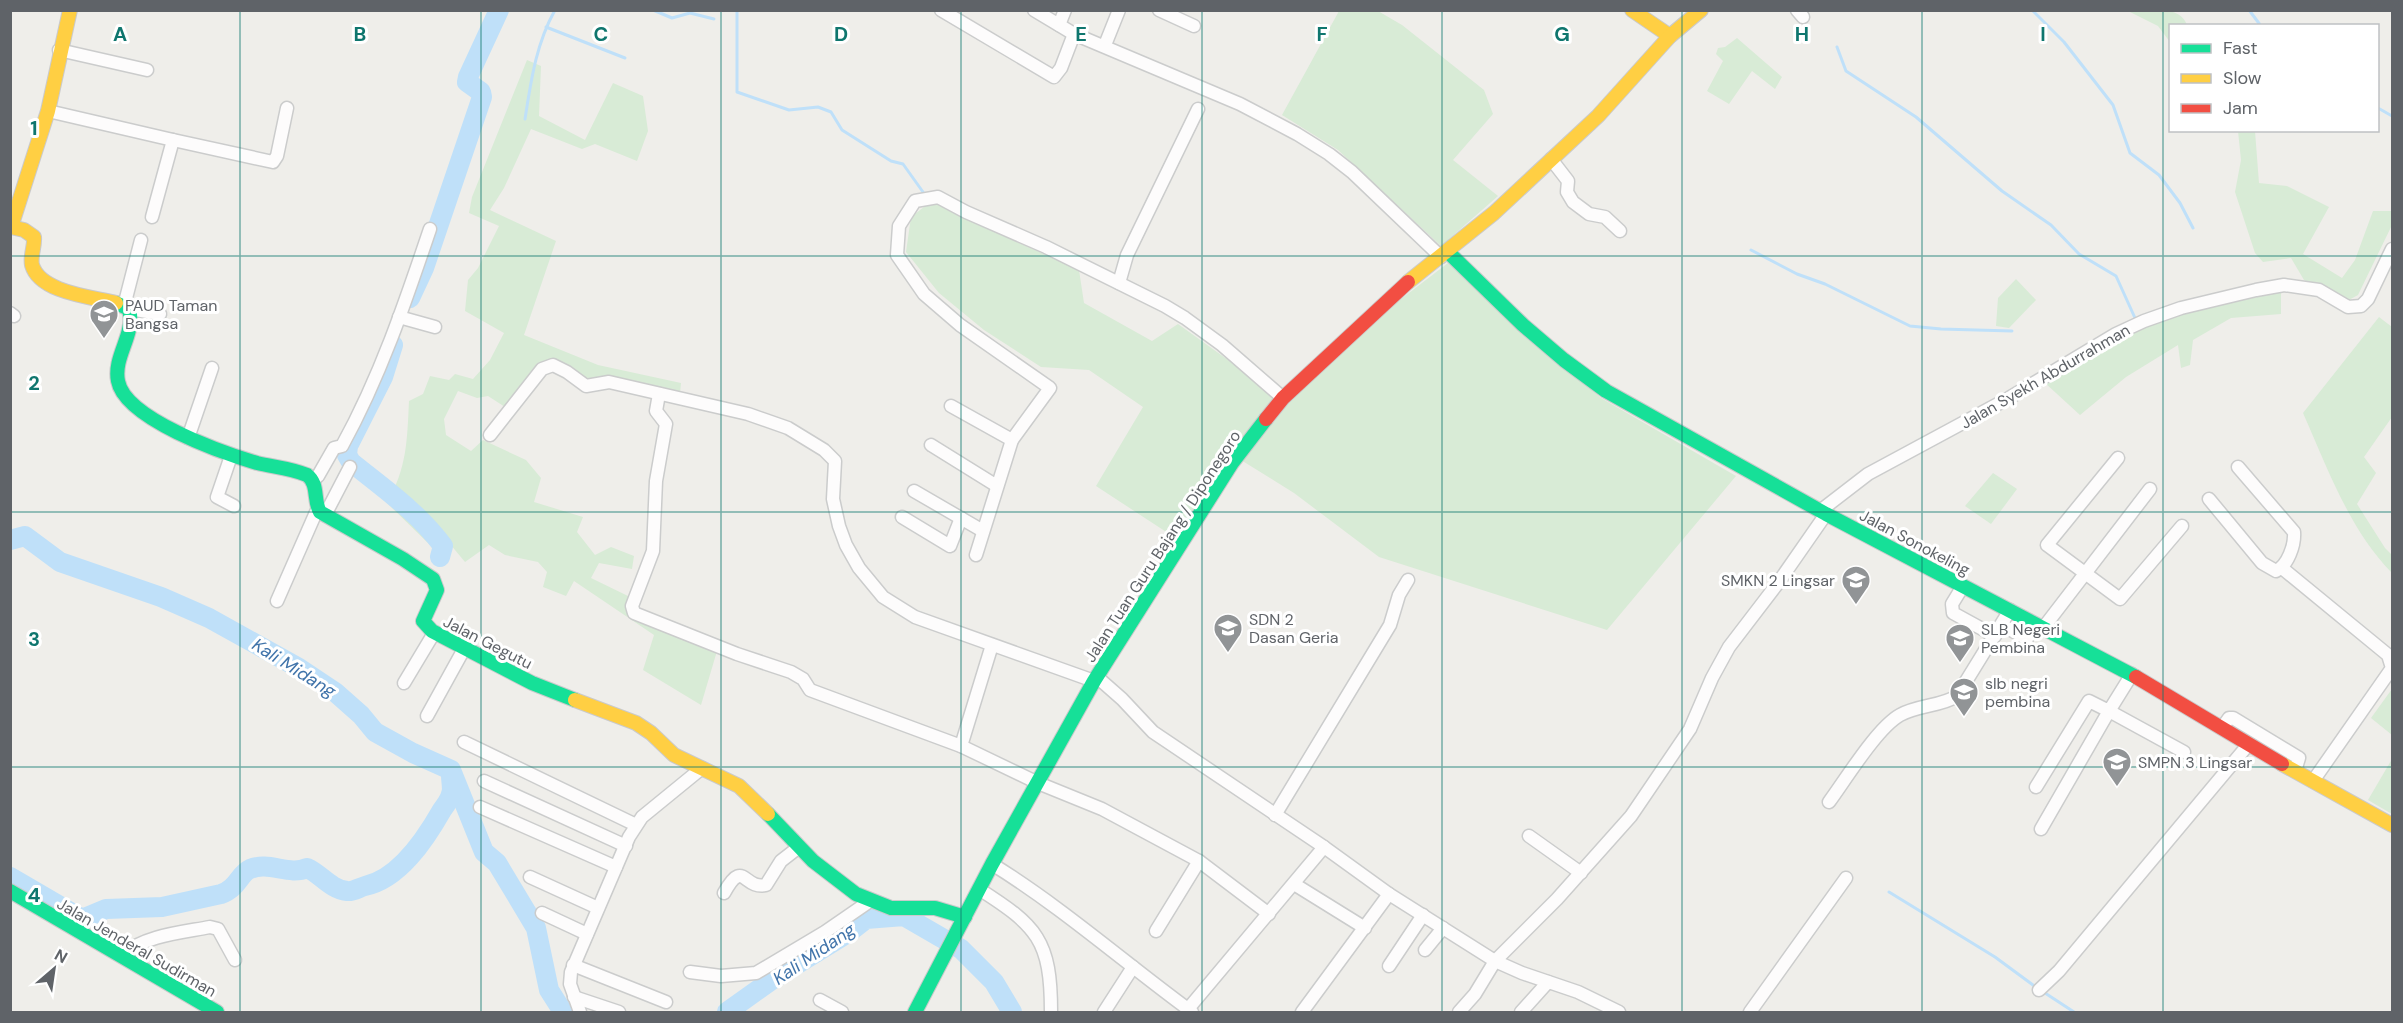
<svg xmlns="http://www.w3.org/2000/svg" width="2403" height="1023" font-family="'DM Sans',sans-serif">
	<rect width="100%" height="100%" fill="#efeeea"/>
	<g fill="#d8ebd6">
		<path d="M 1339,11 L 1378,11 L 1402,25 L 1484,90 L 1493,114 L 1453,160 L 1498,196 L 1441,246 L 1338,150 L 1282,115 Z"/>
		<path d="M 2128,11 C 2146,10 2180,4 2187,25 L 2170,26 L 2170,42 L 2158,26 Z"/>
		<path d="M 1737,38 L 1782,77 L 1775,89 L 1752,71 L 1729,104 L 1707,91 L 1723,61 L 1716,54 L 1718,48 L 1725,47 Z"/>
		<path d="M 527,60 L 541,66 L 539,116 L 585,140 L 613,83 L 643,96 L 648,131 L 637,161 L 595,144 L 582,149 L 531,129 L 504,188 L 490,210 L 556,241 L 524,335 L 598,365 L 681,383 L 680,393 L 605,378 L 583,379 L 537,367 L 505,407 L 488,396 L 477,398 L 458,391 L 444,419 L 446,435 L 471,451 L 483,440 L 526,460 L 541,478 L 534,502 L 583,517 L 577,532 L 595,555 L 611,547 L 634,556 L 632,569 L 599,563 L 591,578 L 628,596 L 631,615 L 717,651 L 701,705 L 643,670 L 654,635 L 574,581 L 566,596 L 543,587 L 547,572 L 538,562 L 505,555 L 489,545 L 465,562 L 450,544 L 429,544 L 387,503 C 407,467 407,442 409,401 L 423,394 L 430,376 L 449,380 L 455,374 L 473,379 L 490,360 L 504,333 L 465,311 L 468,280 L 478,268 L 499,226 L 469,213 L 472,197 Z"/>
		<path d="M 2238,131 L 2255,131 L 2259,183 L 2287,186 L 2329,207 L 2303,254 L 2342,278 L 2355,260 L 2373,211 L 2392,211 L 2392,225 L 2358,295 L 2347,301 L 2304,280 L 2291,258 L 2263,262 L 2255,253 L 2235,192 L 2241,160 Z"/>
		<path d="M 933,200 L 960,216 L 1079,270 L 1084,303 L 1152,341 L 1178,324 L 1288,403 L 1379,316 L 1448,263 L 1601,398 L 1736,476 L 1607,630 L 1379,557 L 1294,493 L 1228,452 L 1177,539 L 1096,486 L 1143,407 L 1089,370 L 1041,367 L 984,330 L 939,293 L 906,252 L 911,217 Z"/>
		<path d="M 2016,279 L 2036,300 L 2009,328 L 1996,326 L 1998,298 Z"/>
		<path d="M 2281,292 L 2281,314 L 2231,318 L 2193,340 L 2190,365 L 2181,368 L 2178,345 L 2126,377 L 2080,415 L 2044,382 L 2144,327 L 2171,315 Z"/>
		<path d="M 2379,317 L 2392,327 L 2392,417 L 2364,457 L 2376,473 L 2357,504 L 2385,548 L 2392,555 L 2392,573 C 2349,529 2328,469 2303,413 Z"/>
		<path d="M 1993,473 L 2017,489 L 1991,524 L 1965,506 Z"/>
		<path d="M 2392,689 L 2392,735 L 2371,718 Z"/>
		<path d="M 2392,759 L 2392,814 L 2368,800 Z"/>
	</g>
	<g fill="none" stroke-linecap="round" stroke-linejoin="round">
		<g stroke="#bfe0f9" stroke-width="3">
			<path d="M 653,10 L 672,18 L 690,13 L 714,19"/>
			<path d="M 737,10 L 737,92 L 789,110 L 818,107 L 831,112 L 842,130 L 891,161 L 903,164 L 923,192"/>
			<path d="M 2032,10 L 2064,42 L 2113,105 L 2130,153 L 2159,175 L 2180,203 L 2193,228"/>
			<path d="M 2249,10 L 2261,26"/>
			<path d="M 546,27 L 625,58"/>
			<path d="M 1837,47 L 1846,71 L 1916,117 L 2002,191 L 2051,225 L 2079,254 L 2116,276 L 2135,318"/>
			<path d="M 2378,108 L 2392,116"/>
			<path d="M 525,119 C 531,81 536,44 555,10"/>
			<path d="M 1751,250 L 1797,274 L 1825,284 L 1910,326 L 1941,329 L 2012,331"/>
			<path d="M 1889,892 L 1995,957 L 2033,985"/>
			<path d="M 2045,993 L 2074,1012"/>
		</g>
		<g stroke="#bfe0f9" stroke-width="20">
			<path d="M 410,298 L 424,268 L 482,97 L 481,92 L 467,82 L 468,77 L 499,10"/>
			<path d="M 393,345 L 383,377 L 348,446 L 347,455 L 351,462 C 383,488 418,512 443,546 L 440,557"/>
			<path d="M 10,540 L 25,536 L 60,562 L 161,597 L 209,618 L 299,668 L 335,692 L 361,715 L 375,732 L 413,753 L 451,770 L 484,852 L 497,863 L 536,928 L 549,990 L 563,1012"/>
			<path d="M 10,877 L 82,919 L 106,909 L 162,907 L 221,894 C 238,888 239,874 250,869 C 269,861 289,876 307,868 C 321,874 330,889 347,891 C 353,892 358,888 365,886 C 399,879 425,840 442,810 C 445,806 450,799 451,794 C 453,789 451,781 451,776"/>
			<path d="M 727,1012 L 773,979 L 848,933 L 866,919 L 904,916 L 961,949 L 994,982 L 1012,1012"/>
		</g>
		<g stroke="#cbcccc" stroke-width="15">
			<g id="street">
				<path d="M 941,10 L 1054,77 L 1061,68 L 1074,34"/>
				<path d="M 1034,10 L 1074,34 L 1240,104 L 1297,134 L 1329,154 L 1352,172 L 1441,257"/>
				<path d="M 1159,10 L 1194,26"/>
				<path d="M 1797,10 L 1803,17"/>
				<path d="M 1059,25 L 1065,10"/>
				<path d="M 1105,45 L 1119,10"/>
				<path d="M 59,50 L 147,70"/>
				<path d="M 48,111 L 173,140 L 152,217"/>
				<path d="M 173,140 L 273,162 L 277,156 L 287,108"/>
				<path d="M 1551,159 L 1568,181 L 1567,192 L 1573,202 L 1589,214 L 1605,217 L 1620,231"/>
				<path d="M 1119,283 L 1127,255 L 1198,109"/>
				<path d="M 124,306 L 141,240"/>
				<path d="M 129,309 L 160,314"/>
				<path d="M 10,313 L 14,316"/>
				<path d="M 399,317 L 435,327"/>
				<path d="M 659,394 L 656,411 L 666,424 L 656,481 L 653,551 L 632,606 L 634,613 L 737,654 L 791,672 L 803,679 L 810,690 L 961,746 L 1038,783 L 1102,809 L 1199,861 L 1269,914"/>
				<path d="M 951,406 L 1012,440"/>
				<path d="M 490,435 L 542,369 L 553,365 L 567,372 L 586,386 L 609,382 L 748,414 L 788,428 L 824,450 L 835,461 L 833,499 L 839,526 L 846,545 L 859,568 L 883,597 L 915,617 L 1094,681"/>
				<path d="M 188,438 L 212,368"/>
				<path d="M 931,445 L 997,486"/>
				<path d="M 231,456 L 217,497 L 234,506"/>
				<path d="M 2118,458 L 2047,545 L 2120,599 L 2182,526"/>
				<path d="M 312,481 L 318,476 L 334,448 L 342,446 C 380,377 405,303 430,229"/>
				<path d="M 914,491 L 983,531"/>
				<path d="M 2209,499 L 2262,563 L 2276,571 C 2288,565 2295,545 2294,532 L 2238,467"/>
				<path d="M 1820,511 L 1868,474 L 2009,398 L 2116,334 L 2144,321 L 2181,308 L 2256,290 L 2284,285 L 2319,290 L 2348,307 L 2361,306 L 2368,299 L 2392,249"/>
				<path d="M 325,515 L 350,467"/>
				<path d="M 902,517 L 950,546 L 961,518"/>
				<path d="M 976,555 L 1012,440 L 1050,388 L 960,325 L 924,294 L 897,255 L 899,226 L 915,201 L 938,197 L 966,212 L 1046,247 L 1165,306 L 1185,318 L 1222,345 L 1283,398"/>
				<path d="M 2282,568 L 2388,655 L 2392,668 L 2313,781"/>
				<path d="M 1963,586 L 1952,604 L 1953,613 L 1995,636"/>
				<path d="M 277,601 L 317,510"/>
				<path d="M 2002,625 L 2027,639"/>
				<path d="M 2044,627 L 2150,489"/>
				<path d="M 1097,677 L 1122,699 L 1153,732 L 1324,847 L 1389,894 L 1495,961 L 1522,973 L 1578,992 L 1619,1012"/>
				<path d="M 404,683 L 434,633"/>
				<path d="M 427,716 L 464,649"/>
				<path d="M 2222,728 L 2229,718 L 2233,718 L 2299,758 L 2295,771"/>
				<path d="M 464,742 L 636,825"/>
				<path d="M 961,746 L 992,645"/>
				<path d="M 484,781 L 626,846"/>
				<path d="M 2036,787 L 2089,701 L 2109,711 L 2132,674"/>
				<path d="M 1829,802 C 1846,779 1877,728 1900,715 C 1918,705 1942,706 1957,696 L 2010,610"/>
				<path d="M 480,807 L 616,867"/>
				<path d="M 1275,815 L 1390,625 L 1399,595 L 1408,580"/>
				<path d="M 2041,829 L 2109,711 L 2184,752"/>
				<path d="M 1529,836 L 1581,873"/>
				<path d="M 992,864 C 1063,908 1125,963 1192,1012"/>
				<path d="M 530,877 L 598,908"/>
				<path d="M 1294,884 L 1365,928"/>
				<path d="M 979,889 C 1037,926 1051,940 1051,1012"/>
				<path d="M 724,893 C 744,857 743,890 766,885 L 781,861 L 799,847"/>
				<path d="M 542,913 L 587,934"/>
				<path d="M 1156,931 L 1199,861"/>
				<path d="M 1425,950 L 1443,928"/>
				<path d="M 121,955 C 148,935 178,933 210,927 L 218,929 L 235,960"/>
				<path d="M 573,965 L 666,1002"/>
				<path d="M 1389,966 L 1423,915"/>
				<path d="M 690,972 L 721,976 L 756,973 L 825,932 L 870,901"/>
				<path d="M 2039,990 L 2059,971 L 2248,745"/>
				<path d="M 574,997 L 619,1012"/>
				<path d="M 820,1000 L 842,1012"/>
				<path d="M 1188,1009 L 1324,847"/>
				<path d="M 580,1012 L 570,984 L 571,972 L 629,837 L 642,817 L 702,768"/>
				<path d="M 1104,1012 L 1133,967"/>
				<path d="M 1302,1012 L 1389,894"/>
				<path d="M 1459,1012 L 1475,994 L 1495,961 L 1557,899 L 1631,816 L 1690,729 L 1712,678 L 1729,647 L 1778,583 L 1826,514"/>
				<path d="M 1521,1012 L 1548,982"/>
				<path d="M 1750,1012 L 1846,878"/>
			</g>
		</g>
		<g stroke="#cacacb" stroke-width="16">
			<g id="fast">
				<path d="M 1448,252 L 1523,325 L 1564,360 L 1606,391 L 1826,514 L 2136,677"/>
				<path d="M 116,303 L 129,309 C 136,334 113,356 118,381 C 125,419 223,453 257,463 C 274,467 291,468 307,475 C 319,484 313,500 320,512 L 403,559 L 433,579 L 437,590 L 423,621 L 432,631 L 532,683 L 575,700"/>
				<path d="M 768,814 L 813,861 L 856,894 L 891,908 L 935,908 L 965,917"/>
				<path d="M 10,891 L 217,1012"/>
				<path d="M 915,1012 L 992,864 L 1094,681 L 1232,463 L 1266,419"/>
			</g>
		</g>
		<g stroke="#cacacb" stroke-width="16">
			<g id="slow">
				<path d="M 70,10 L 48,111 L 11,227 L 24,230 L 34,237 C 35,246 30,256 32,265 C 40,293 93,297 116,303"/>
				<path d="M 1632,10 L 1670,36"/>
				<path d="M 1408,282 L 1494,213 L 1598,116 L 1670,36 L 1701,10"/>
				<path d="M 575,700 L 636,723 L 651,733 L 674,755 L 739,786 L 768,814"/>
				<path d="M 2282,764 L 2392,825"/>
			</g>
		</g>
		<g stroke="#cacacb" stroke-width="16">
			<g id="jam">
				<path d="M 1266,419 L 1283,398 L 1408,282"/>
				<path d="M 2136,677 L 2282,764"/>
			</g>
		</g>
		<use href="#street" stroke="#fdfcfc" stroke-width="12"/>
		<use href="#fast" stroke="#16e098" stroke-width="14"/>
		<use href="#slow" stroke="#ffcf43" stroke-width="14"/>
		<use href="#jam" stroke="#f24e42" stroke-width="14"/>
	</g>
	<path fill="none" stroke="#0f766e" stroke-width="1.5" stroke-opacity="0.55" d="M 240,10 L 240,1012M 481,10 L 481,1012M 721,10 L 721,1012M 961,10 L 961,1012M 1202,10 L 1202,1012M 1442,10 L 1442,1012M 1682,10 L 1682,1012M 1922,10 L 1922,1012M 2163,10 L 2163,1012M 10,256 L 2392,256M 10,512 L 2392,512M 10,767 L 2392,767"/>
	<defs>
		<g id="school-pin" transform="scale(1.5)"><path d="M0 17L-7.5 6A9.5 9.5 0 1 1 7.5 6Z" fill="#919496" stroke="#fff"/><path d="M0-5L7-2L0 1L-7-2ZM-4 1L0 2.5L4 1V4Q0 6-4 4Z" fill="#fff"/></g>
	</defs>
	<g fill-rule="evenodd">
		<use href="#school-pin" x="104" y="314"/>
		<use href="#school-pin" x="1856" y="580"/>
		<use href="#school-pin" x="1228" y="628"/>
		<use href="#school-pin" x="1960" y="638"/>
		<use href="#school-pin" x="1964" y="692"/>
		<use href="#school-pin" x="2117" y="762"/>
	</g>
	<g text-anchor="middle" stroke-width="6" stroke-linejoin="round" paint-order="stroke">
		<g font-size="16" fill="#5f6368" stroke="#fff" text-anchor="start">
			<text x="125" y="311">PAUD Taman<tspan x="125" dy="18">Bangsa</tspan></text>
			<text x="1835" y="586" text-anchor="end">SMKN 2 Lingsar</text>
			<text x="1249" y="625">SDN 2<tspan x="1249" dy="18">Dasan Geria</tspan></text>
			<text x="1981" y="635">SLB Negeri<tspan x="1981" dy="18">Pembina</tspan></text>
			<text x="1985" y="689">slb negri<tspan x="1985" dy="18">pembina</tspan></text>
			<text x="2138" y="768">SMPN 3 Lingsar</text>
		</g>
		<g font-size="16" fill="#5f6368" stroke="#fff">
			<text transform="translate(2045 376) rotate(-30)" y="6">Jalan Syekh Abdurrahman</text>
			<text transform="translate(1915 542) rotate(28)" y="6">Jalan Sonokeling</text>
			<text transform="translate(1162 546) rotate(-57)" y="6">Jalan Tuan Guru Bajang / Diponegoro</text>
			<text transform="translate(488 642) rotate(27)" y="6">Jalan Gegutu</text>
			<text transform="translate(137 947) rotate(30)" y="6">Jalan Jenderal Sudirman</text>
		</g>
		<g font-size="18" font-style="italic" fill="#4174aa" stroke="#fff">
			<text transform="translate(294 668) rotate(32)" y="6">Kali Midang</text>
			<text transform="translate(814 954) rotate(-34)" y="6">Kali Midang</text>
		</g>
	</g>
	<g font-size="20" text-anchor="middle" font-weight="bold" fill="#0f766e" stroke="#fff" stroke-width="6" stroke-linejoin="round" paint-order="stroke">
		<text x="120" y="41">A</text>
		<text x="360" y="41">B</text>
		<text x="601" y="41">C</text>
		<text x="841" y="41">D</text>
		<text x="1081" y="41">E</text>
		<text x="1322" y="41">F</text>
		<text x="1562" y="41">G</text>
		<text x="1802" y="41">H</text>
		<text x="2043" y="41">I</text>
		<text x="34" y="135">1</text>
		<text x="34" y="390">2</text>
		<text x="34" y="646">3</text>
		<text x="34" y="902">4</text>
	</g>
	<rect width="2403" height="1023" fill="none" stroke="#5f6368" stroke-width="24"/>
	<rect x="2169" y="24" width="210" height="108" fill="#ffffff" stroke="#bfc1c3" stroke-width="1.5"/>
	<rect x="2181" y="44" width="30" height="9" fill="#16e098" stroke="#bfc1c3" stroke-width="1.5"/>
	<text x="2223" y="54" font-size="18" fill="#5f6368">Fast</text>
	<rect x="2181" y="74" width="30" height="9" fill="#ffcf43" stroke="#bfc1c3" stroke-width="1.5"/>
	<text x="2223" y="84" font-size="18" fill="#5f6368">Slow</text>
	<rect x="2181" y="104" width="30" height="9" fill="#f24e42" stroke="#bfc1c3" stroke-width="1.5"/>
	<text x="2223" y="114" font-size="18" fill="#5f6368">Jam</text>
	<g transform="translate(54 969) rotate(29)" stroke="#ffffff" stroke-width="4.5" paint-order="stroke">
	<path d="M0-4.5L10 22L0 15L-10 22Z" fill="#5f6368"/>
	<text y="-9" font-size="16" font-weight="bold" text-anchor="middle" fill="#5f6368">N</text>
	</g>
</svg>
